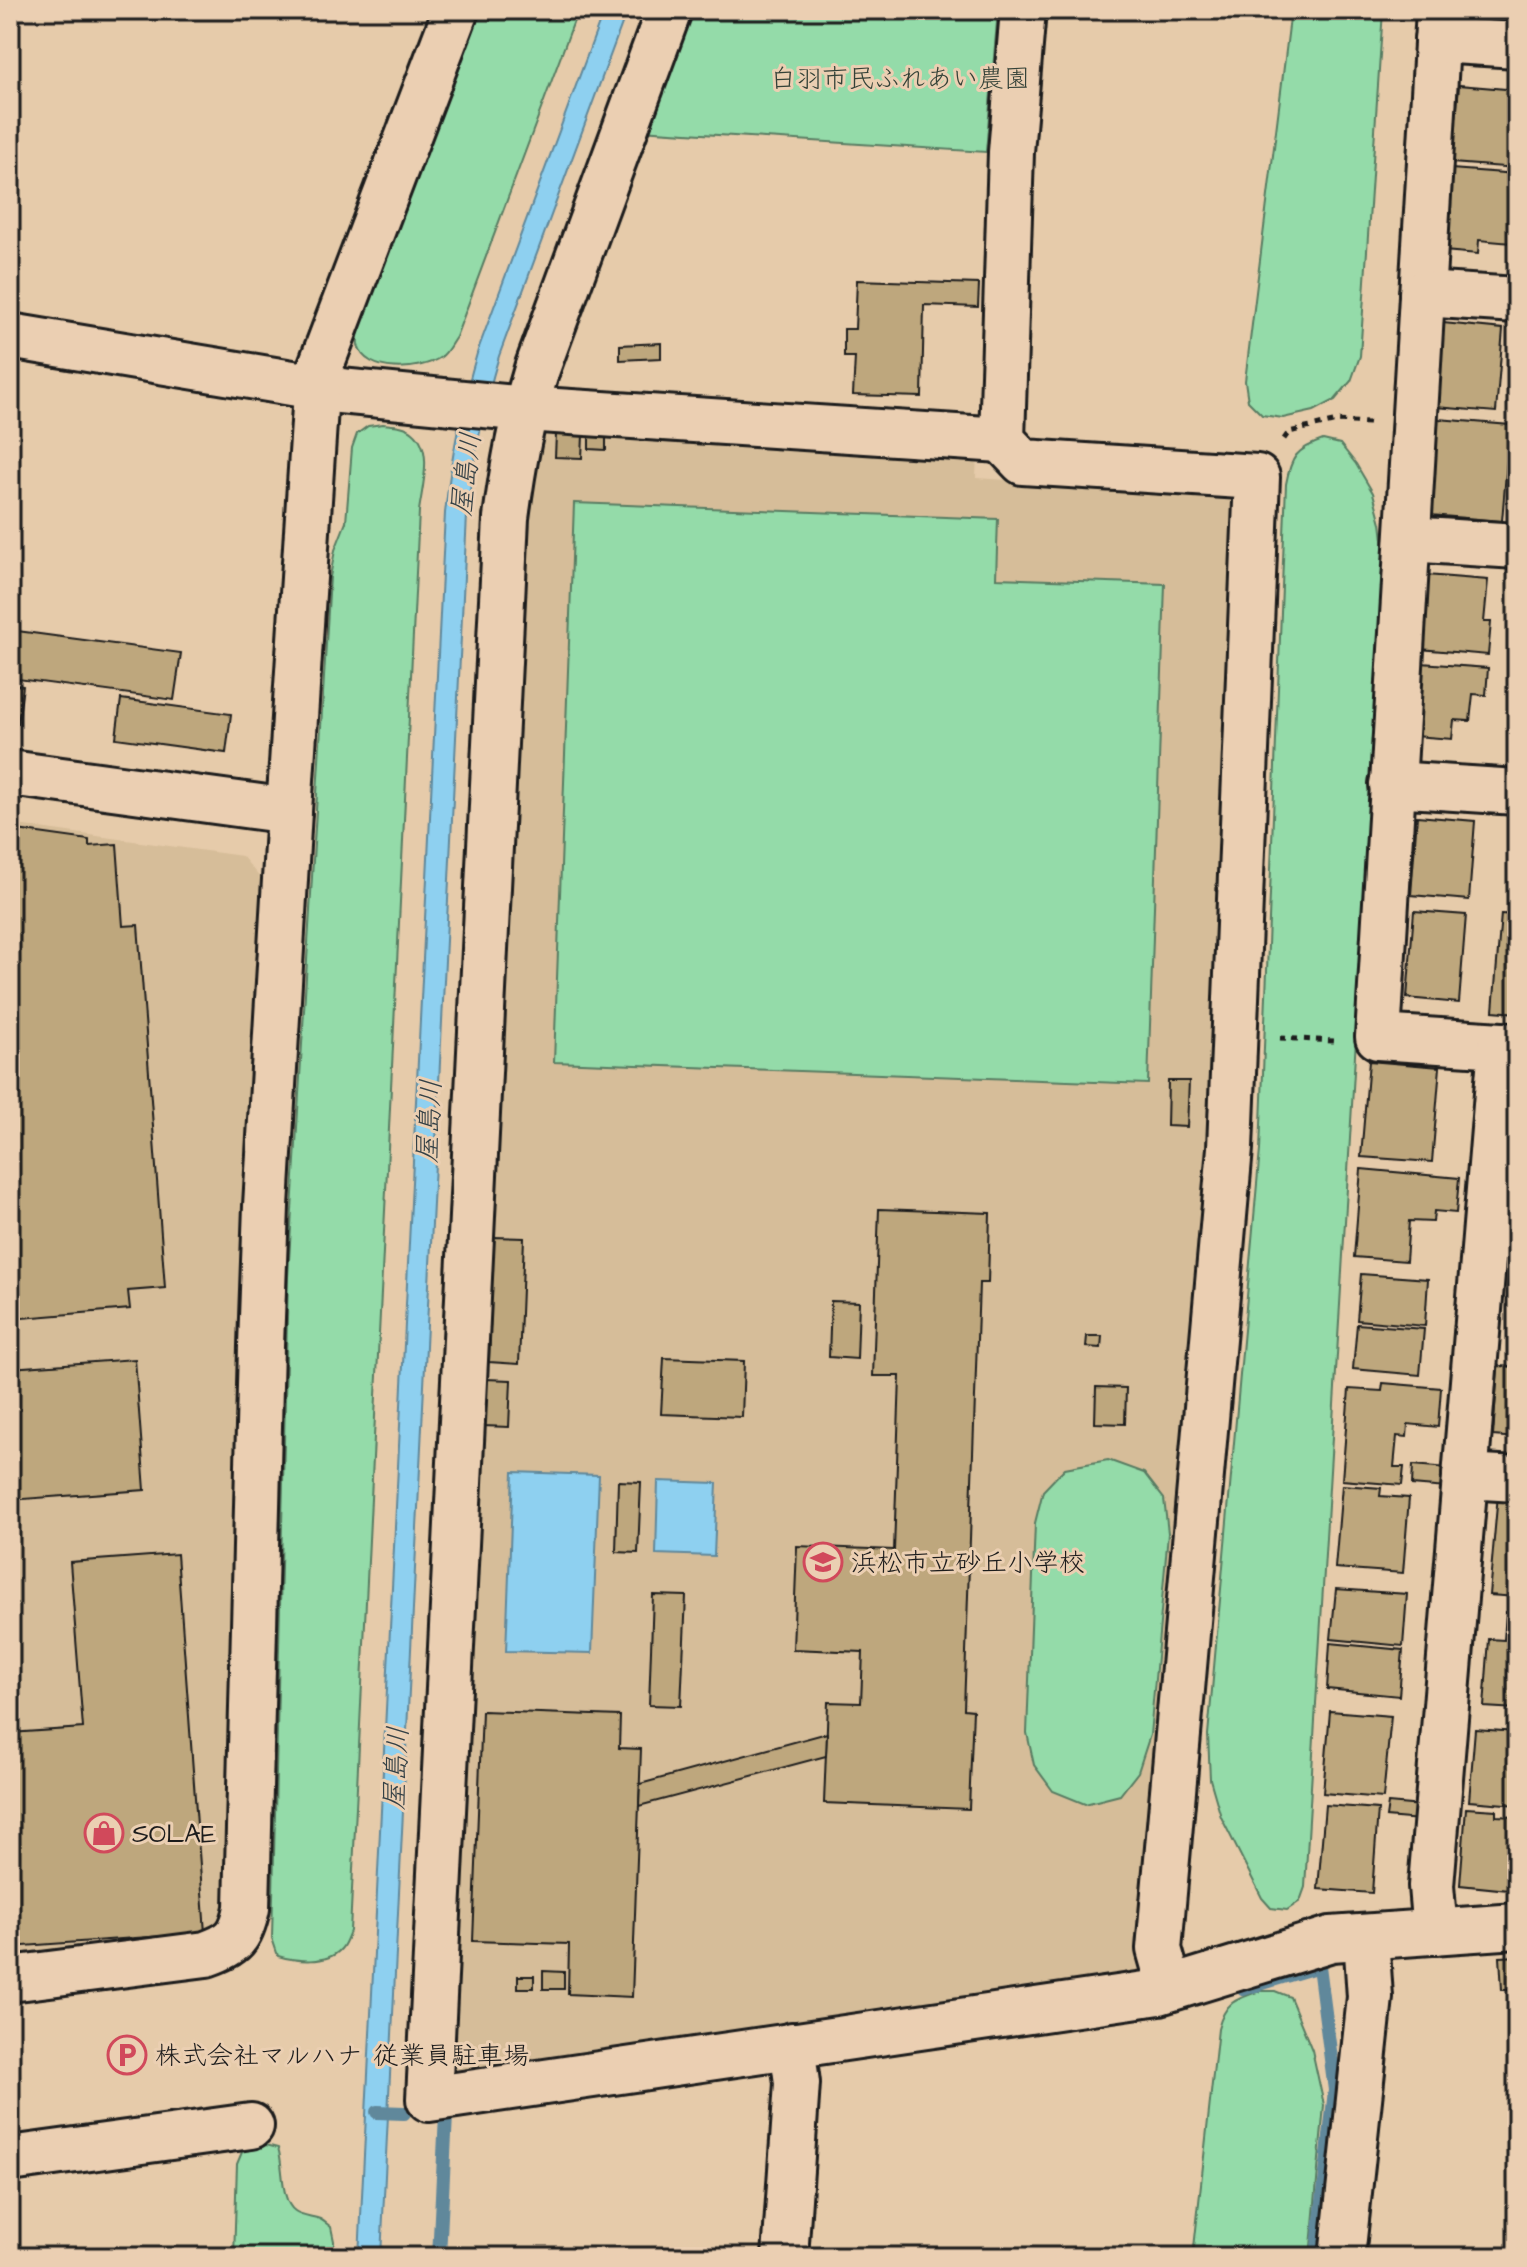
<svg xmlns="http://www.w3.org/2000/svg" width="1527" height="2267" font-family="'Architects Daughter','Klee One',sans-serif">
	<rect width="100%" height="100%" fill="#e6cbaa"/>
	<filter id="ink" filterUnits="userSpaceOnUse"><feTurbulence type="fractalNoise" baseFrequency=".0125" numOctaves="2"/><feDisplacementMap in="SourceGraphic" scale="16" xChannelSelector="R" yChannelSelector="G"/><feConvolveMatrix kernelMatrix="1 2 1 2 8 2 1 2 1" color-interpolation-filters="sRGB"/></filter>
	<g filter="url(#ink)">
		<g fill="#d6bd99">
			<path d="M 535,424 L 977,452 L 976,478 L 1238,495 L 1213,1148 L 1139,1976 L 444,2078 L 521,519 Z"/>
			<path d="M 10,824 L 242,856 L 266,885 L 229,1906 L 217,1931 L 10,1960 Z"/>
		</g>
		<g fill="#94dba9" stroke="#587c62" stroke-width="2">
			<path d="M 479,10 L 578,10 L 456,337 C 451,344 447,353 441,357 C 421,371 365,375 358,345 C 357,340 359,331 359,326 Z"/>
			<path d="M 684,10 L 998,10 L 986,152 L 640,130 Z"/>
			<path d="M 1291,10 L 1383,10 L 1360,356 L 1351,381 L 1335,400 L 1314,411 L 1283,418 L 1262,415 L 1248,401 L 1245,381 Z"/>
			<path d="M 383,424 C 392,425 405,425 413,432 C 434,449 422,488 419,511 L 350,1931 C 348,1936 345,1945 341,1949 C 327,1965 295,1961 278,1956 L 272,1938 L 288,1277 L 330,577 L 335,550 L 346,522 L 352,448 L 357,434 L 368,426 Z"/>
			<path d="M 1323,440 L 1340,444 L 1356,464 L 1373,493 L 1381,523 L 1385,556 L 1305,1887 L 1300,1901 L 1287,1910 L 1271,1908 L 1262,1898 L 1221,1817 L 1210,1779 L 1208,1735 L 1260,1150 L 1286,484 C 1291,457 1296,449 1323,440 Z"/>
			<path d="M 574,503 L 998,519 L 996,578 L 1165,584 L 1148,1084 L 554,1062 Z"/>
			<path d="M 1108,1460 L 1144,1473 L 1164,1499 L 1168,1533 L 1150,1735 L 1138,1772 L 1120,1795 L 1085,1804 L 1053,1791 L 1034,1765 L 1027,1733 L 1035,1523 L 1043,1491 L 1065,1468 Z"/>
			<path d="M 1260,1991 L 1275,1991 L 1290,1997 L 1312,2050 L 1324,2105 L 1310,2257 L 1193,2257 L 1218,2029 C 1225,2002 1235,1999 1260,1991 Z"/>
			<path d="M 266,2145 L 278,2148 C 284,2165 280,2201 295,2211 C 302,2216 312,2216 320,2219 C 324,2221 327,2224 331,2227 L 334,2241 L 334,2257 L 234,2257 L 237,2164 L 242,2152 L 252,2148 Z"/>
		</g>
		<g fill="#8ed0f0" stroke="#60889b" stroke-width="2">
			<path d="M 604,10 L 627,10 L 499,356 C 483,409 473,460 467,515 L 381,2257 L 359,2257 L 445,513 C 451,457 462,404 478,350 Z"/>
			<path d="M 513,1472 L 599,1475 L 592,1653 L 506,1651 Z"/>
			<path d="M 658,1481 L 717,1483 L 714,1556 L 656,1554 Z"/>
		</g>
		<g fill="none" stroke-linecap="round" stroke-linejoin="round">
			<g stroke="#60889b" stroke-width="14">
				<path d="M 1243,1989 L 1319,1966 L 1335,2090 L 1317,2257"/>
				<path d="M 377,2112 L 404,2113"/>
				<path d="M 439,2257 L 446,2115"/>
			</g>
		</g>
		<g fill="#bea77d" stroke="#1c1c1c" stroke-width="2">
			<path d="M 1459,85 L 1517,90 L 1517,168 L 1452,163 Z"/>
			<path d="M 1451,169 L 1517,174 L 1511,243 L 1479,240 L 1478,254 L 1444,251 Z"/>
			<path d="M 857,280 L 979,284 L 978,307 L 924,305 L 922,397 L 853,395 L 855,357 L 844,357 L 844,329 L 855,329 Z"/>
			<path d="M 1443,323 L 1503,329 L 1496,412 L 1436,407 Z"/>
			<path d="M 661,343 L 661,358 L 620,360 L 620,345 Z"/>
			<path d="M 1438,419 L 1510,425 L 1502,521 L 1430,515 Z"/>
			<path d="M 556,434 L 583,435 L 582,458 L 555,457 Z"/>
			<path d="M 589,436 L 606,437 L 606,450 L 589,449 Z"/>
			<path d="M 1426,575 L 1488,580 L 1484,622 L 1491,622 L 1488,655 L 1420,649 Z"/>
			<path d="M 1516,583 L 1517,583 L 1517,658 L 1510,658 Z"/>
			<path d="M 10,630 L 181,653 L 174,700 L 10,678 Z"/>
			<path d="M 1421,663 L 1488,668 L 1486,695 L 1473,694 L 1470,721 L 1454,720 L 1452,739 L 1415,736 Z"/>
			<path d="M 10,684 L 23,686 L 18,724 L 10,723 Z"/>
			<path d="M 121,699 L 231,714 L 226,753 L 116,738 Z"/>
			<path d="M 1517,713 L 1517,759 L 1513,758 Z"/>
			<path d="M 1417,816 L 1475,821 L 1469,900 L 1411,895 Z"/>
			<path d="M 10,829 L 89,840 L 89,846 L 117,844 L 123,926 L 138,925 L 165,1288 L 128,1291 L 130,1309 L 10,1319 Z"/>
			<path d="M 1414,911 L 1466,915 L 1459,1003 L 1407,998 Z"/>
			<path d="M 1501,914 L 1517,915 L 1517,1013 L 1493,1011 Z"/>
			<path d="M 1369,1061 L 1440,1067 L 1432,1162 L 1361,1157 Z"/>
			<path d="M 1168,1081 L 1189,1081 L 1187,1127 L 1167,1126 Z"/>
			<path d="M 1361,1169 L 1459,1178 L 1456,1213 L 1434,1211 L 1433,1222 L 1409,1221 L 1406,1261 L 1354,1257 Z"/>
			<path d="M 879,1209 L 990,1213 L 988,1283 L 979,1283 L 964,1709 L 973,1710 L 969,1809 L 824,1803 L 828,1702 L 861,1703 L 863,1652 L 793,1649 L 797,1546 L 894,1550 L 900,1376 L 873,1376 Z"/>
			<path d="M 493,1237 L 524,1238 L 519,1364 L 489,1362 Z"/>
			<path d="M 1361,1274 L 1428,1279 L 1425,1326 L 1357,1320 Z"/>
			<path d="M 831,1301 L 859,1302 L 857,1359 L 829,1357 Z"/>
			<path d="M 1357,1324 L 1424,1329 L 1420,1375 L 1353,1369 Z"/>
			<path d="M 1087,1336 L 1102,1336 L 1101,1348 L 1086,1347 Z"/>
			<path d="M 664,1358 L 744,1361 L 742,1417 L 661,1414 Z"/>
			<path d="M 135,1359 L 145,1490 L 10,1500 L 10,1368 Z"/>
			<path d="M 1498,1366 L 1517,1367 L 1517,1438 L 1493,1436 Z"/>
			<path d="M 485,1379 L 511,1380 L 509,1427 L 483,1426 Z"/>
			<path d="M 1383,1383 L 1441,1388 L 1438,1427 L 1408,1424 L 1407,1437 L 1397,1436 L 1394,1467 L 1404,1467 L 1402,1485 L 1342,1480 L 1349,1389 L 1382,1391 Z"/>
			<path d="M 1096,1387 L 1126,1388 L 1125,1424 L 1095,1423 Z"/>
			<path d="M 1413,1465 L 1447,1468 L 1446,1488 L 1412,1485 Z"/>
			<path d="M 618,1481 L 641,1482 L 638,1553 L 616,1552 Z"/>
			<path d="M 1342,1485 L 1381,1488 L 1380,1496 L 1409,1498 L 1403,1573 L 1335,1568 Z"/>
			<path d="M 1498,1494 L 1517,1496 L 1517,1597 L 1489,1595 Z"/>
			<path d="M 177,1554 L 205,1933 L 10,1947 L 10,1733 L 83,1728 L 70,1562 Z"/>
			<path d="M 1336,1589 L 1407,1594 L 1403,1646 L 1331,1639 Z"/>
			<path d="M 653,1595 L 686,1596 L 681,1706 L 649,1705 Z"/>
			<path d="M 1506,1612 L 1517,1613 L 1517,1709 L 1484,1707 L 1489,1639 L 1504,1640 Z"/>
			<path d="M 1330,1643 L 1403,1650 L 1399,1696 L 1327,1689 Z"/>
			<path d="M 482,1711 L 620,1716 L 619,1748 L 641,1749 L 632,1997 L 568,1994 L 569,1944 L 473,1941 Z"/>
			<path d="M 1330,1711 L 1391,1716 L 1383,1798 L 1323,1793 Z"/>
			<path d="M 1475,1729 L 1517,1732 L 1517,1805 L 1469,1801 Z"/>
			<path d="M 827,1733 L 826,1756 L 639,1806 L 640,1784 Z"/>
			<path d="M 1388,1803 L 1421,1806 L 1420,1820 L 1386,1817 Z"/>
			<path d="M 1325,1805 L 1378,1809 L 1372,1893 L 1318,1889 Z"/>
			<path d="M 1466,1808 L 1496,1810 L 1496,1816 L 1516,1817 L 1515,1839 L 1517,1839 L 1517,1903 L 1508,1902 L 1508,1890 L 1460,1885 Z"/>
			<path d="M 1517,1956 L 1517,1990 L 1502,1990 L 1500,1957 Z"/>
			<path d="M 543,1971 L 564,1972 L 564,1989 L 543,1989 Z"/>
			<rect x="518" y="1976" width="16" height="12"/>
		</g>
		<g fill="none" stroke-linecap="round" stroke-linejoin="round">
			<g stroke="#1c1c1c" stroke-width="50">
				<g id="minor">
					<path d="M 669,10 L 537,369 C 521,420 513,465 506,518 L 429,2099 L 1159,1992 L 1331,1939 L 1517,1926"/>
					<path d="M 1023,10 L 1011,152 L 1002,440 L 1023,462 L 1257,477 L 1230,1148 L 1159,1949 L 1170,1988"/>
					<path d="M 1439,10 L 1378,1037 L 1517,1046"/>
					<path d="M 1437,40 L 1517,45"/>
					<path d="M 1422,294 L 1517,300"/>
					<path d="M 10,336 L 340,391 L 525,409 L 1002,440"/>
					<path d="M 1408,539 L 1517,546"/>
					<path d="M 1392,784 L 1517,792"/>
					<path d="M 1465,1476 L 1517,1479"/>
					<path d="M 1435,1932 L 1431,1886 L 1501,1045"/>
					<path d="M 10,1979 L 206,1954 C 234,1944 241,1937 247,1908 L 261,1346 L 266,1206 L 289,811 L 317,376 L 456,10"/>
					<path d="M 10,2159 L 251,2126"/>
					<path d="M 785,2257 L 797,2083 L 792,2045"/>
					<path d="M 1342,2257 L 1370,1997 L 1366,1937"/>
				</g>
			</g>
			<g stroke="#1c1c1c" stroke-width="50">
				<path id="tertiary" d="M 10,773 L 289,811"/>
			</g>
			<g stroke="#1c1c1c" stroke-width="5" stroke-dasharray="6 6" stroke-linecap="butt">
				<path d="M 1284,439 L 1289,432 L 1337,421 L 1369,423"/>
				<path d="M 1280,1038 L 1334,1041"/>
			</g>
			<use href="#minor" stroke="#ebcfb2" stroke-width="44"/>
			<use href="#tertiary" stroke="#ebcfb2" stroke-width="44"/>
		</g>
	</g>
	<defs>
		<g id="school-ring" transform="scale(2)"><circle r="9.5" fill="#ebcfb2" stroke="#d1495b" stroke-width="1.5"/><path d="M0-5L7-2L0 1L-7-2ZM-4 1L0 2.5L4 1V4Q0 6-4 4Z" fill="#d1495b"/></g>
		<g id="shop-ring" transform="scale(2)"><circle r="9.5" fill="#ebcfb2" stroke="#d1495b" stroke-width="1.5"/><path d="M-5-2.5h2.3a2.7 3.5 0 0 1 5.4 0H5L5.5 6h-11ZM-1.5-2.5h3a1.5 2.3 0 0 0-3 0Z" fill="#d1495b"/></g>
		<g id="parking-ring" transform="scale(2)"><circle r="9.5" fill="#ebcfb2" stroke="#d1495b" stroke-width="1.5"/><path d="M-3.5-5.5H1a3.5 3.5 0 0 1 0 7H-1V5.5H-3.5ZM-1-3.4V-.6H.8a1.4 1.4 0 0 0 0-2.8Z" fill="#d1495b"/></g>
	</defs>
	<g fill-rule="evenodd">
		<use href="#school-ring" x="823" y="1562"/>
		<use href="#shop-ring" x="104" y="1833"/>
		<use href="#parking-ring" x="127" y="2055"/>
	</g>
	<g text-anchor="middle" stroke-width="6" stroke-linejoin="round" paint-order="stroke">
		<g font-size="26" fill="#344238" stroke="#ebcfb2">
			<text x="900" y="87">白羽市民ふれあい農園</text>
		</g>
		<g font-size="26" fill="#1c1c1c" stroke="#ebcfb2" text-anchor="start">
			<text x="851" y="1571">浜松市立砂丘小学校</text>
			<text x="132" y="1842">SOLAE</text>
			<text x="155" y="2064">株式会社マルハナ 従業員駐車場</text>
		</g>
		<g font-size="28" font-style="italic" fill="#334046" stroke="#ebcfb2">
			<text transform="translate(465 474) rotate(-83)" y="10">屋島川</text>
			<text transform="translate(428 1121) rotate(-87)" y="10">屋島川</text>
			<text transform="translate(395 1768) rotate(-87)" y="10">屋島川</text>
		</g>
	</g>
	<rect width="1527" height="2267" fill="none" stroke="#ebcfb2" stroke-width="40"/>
	<rect x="20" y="20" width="1487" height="2227" fill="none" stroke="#1c1c1c" stroke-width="3" filter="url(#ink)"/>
</svg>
